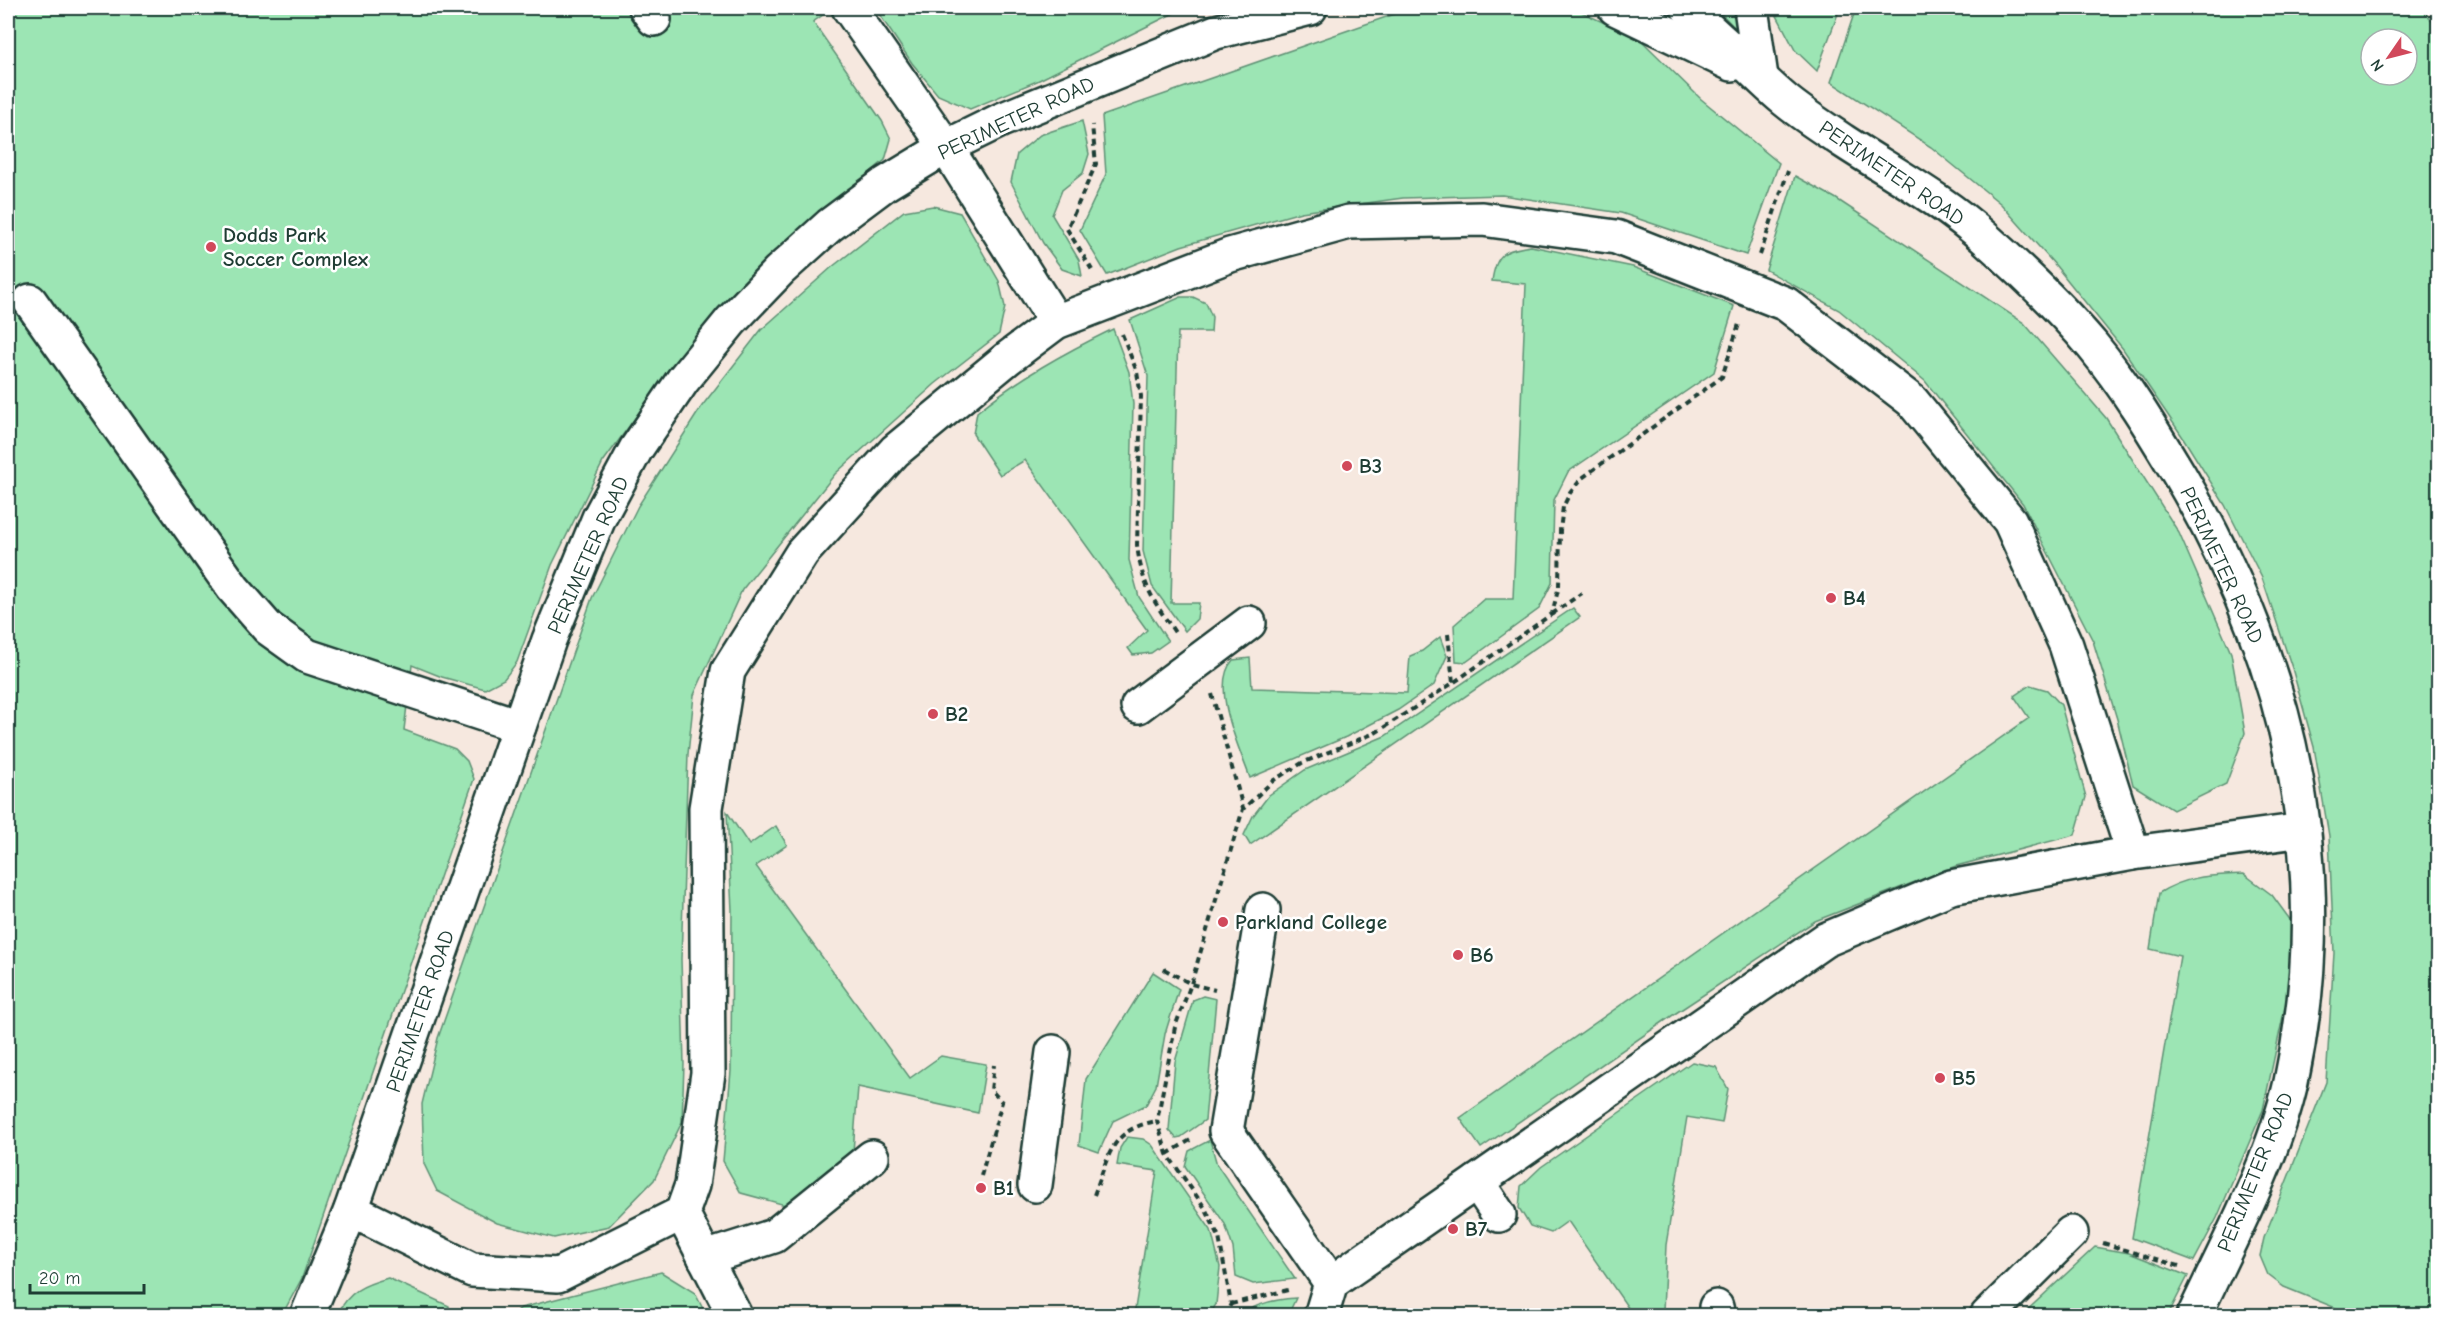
<svg xmlns="http://www.w3.org/2000/svg" width="2446" height="1323" font-family="'Comic Neue',sans-serif">
	<rect width="100%" height="100%" fill="#fff"/>
	<filter id="ink" filterUnits="userSpaceOnUse"><feTurbulence type="fractalNoise" baseFrequency=".0167" numOctaves="2"/><feDisplacementMap in="SourceGraphic" scale="12" xChannelSelector="R" yChannelSelector="G"/><feConvolveMatrix kernelMatrix="1 2 1 2 8 2 1 2 1" color-interpolation-filters="sRGB"/></filter>
	<g filter="url(#ink)">
		<path fill="#f6e8df" fill-rule="evenodd" d="M 754,8 L 2438,8 L 2438,1315 L 8,1316 ZM 2371,39 L 2407,39 L 2407,75 L 2371,75 Z"/>
		<g fill="#9ce5b4" stroke="#5e9174" stroke-width="1.5" fill-rule="evenodd">
			<path d="M 8,8 L 833,8 L 813,22 L 882,121 L 891,139 L 885,160 L 788,241 L 740,285 L 674,365 L 603,462 L 552,565 L 517,662 L 504,679 L 485,689 L 442,677 L 412,665 L 404,730 L 455,749 L 467,761 L 474,779 L 302,1278 L 282,1315 L 8,1315 Z"/>
			<path d="M 875,8 L 1184,8 L 1037,81 L 970,109 L 938,95 L 912,63 Z"/>
			<path d="M 1412,8 L 1573,8 L 1641,40 L 1701,99 L 1779,163 L 1746,255 L 1621,213 L 1502,195 L 1403,198 L 1301,212 L 1181,246 L 1107,275 L 1080,230 L 1106,174 L 1102,116 Z"/>
			<path d="M 1716,8 L 1739,8 L 1744,24 L 1734,27 Z"/>
			<path d="M 1773,8 L 1840,8 L 1817,71 L 1795,50 Z"/>
			<path d="M 1856,8 L 2423,8 L 2438,30 L 2438,1315 L 2353,1315 L 2284,1287 L 2268,1275 L 2260,1256 L 2264,1238 L 2326,1082 L 2334,953 L 2329,836 L 2314,747 L 2292,668 L 2262,578 L 2225,505 L 2182,436 L 2123,349 L 2056,266 L 2001,204 L 1931,147 L 1831,82 ZM 2371,39 L 2407,39 L 2407,75 L 2371,75 Z"/>
			<path d="M 1082,121 L 1089,154 L 1083,173 L 1062,190 L 1052,215 L 1079,260 L 1082,276 L 1062,269 L 1043,243 L 1011,182 L 1017,154 L 1040,135 Z"/>
			<path d="M 1795,176 L 1835,198 L 2024,323 L 2106,418 L 2179,533 L 2231,653 L 2245,733 L 2226,784 L 2173,810 L 2133,785 L 2117,719 L 2093,641 L 2023,504 L 1925,381 L 1839,310 L 1766,270 Z"/>
			<path d="M 933,206 L 960,213 L 999,281 L 1005,307 L 999,334 L 935,384 L 835,474 L 742,590 L 694,695 L 688,754 L 681,959 L 684,1064 L 682,1122 L 654,1180 L 609,1226 L 554,1238 L 497,1223 L 437,1191 L 424,1164 L 422,1104 L 438,1038 L 592,598 L 638,506 L 702,406 L 761,330 L 832,267 L 904,211 Z"/>
			<path d="M 1531,246 L 1633,267 L 1734,306 L 1714,372 L 1568,472 L 1554,500 L 1552,583 L 1539,609 L 1466,662 L 1456,661 L 1454,625 L 1484,599 L 1513,599 L 1526,284 L 1492,281 C 1496,253 1504,250 1531,246 Z"/>
			<path d="M 1181,297 L 1193,297 L 1206,303 L 1212,317 L 1211,332 L 1178,332 L 1171,603 L 1199,603 L 1197,619 L 1185,631 L 1152,586 L 1143,551 L 1148,376 L 1130,320 Z"/>
			<path d="M 1113,329 L 1129,372 L 1133,404 L 1129,560 L 1139,597 L 1168,641 L 1151,653 L 1133,655 L 1128,648 L 1147,630 L 1025,460 L 1000,475 L 973,434 L 977,412 C 1019,378 1064,353 1113,329 Z"/>
			<path d="M 1573,608 L 1580,617 L 1250,845 L 1244,835 L 1253,816 L 1269,795 L 1305,770 L 1385,736 Z"/>
			<path d="M 1440,637 L 1447,656 L 1434,685 L 1398,710 L 1346,737 L 1250,778 C 1240,749 1209,686 1233,660 L 1250,658 L 1252,688 L 1407,693 L 1410,656 L 1422,651 Z"/>
			<path d="M 2030,685 L 2047,690 L 2061,705 L 2086,797 L 2075,835 L 1956,866 L 1815,921 L 1676,1013 L 1481,1148 L 1460,1118 L 2029,718 L 2014,696 Z"/>
			<path d="M 727,812 L 749,845 L 776,826 L 787,845 L 756,866 L 910,1078 L 941,1056 L 986,1064 L 978,1113 L 858,1087 L 853,1152 L 828,1169 L 789,1206 L 741,1193 L 723,1161 L 731,1071 L 732,910 Z"/>
			<path d="M 2244,874 L 2272,895 L 2291,921 L 2291,979 L 2263,1110 L 2217,1218 L 2194,1261 L 2132,1238 L 2180,956 L 2150,949 L 2159,893 C 2188,875 2211,876 2244,874 Z"/>
			<path d="M 1153,972 L 1179,989 L 1165,1034 L 1156,1086 L 1146,1105 L 1113,1121 L 1099,1152 L 1079,1145 L 1086,1079 Z"/>
			<path d="M 1203,996 L 1216,999 L 1205,1120 L 1181,1137 L 1176,1138 L 1169,1130 L 1175,1062 L 1193,1000 Z"/>
			<path d="M 1692,1062 L 1716,1067 L 1728,1089 L 1722,1123 L 1687,1117 L 1666,1245 L 1663,1311 L 1665,1315 L 1633,1315 L 1568,1221 L 1551,1233 L 1530,1226 L 1519,1208 L 1521,1186 L 1541,1167 Z"/>
			<path d="M 1127,1137 L 1143,1139 L 1152,1145 L 1211,1230 L 1220,1267 L 1216,1304 L 1210,1315 L 1134,1315 L 1157,1171 L 1117,1165 L 1120,1148 Z"/>
			<path d="M 1210,1140 L 1217,1165 L 1295,1279 L 1253,1284 L 1236,1277 L 1233,1248 L 1225,1224 L 1185,1166 L 1189,1151 Z"/>
			<path d="M 2095,1247 L 2129,1253 L 2188,1276 L 2168,1315 L 2022,1315 Z"/>
			<path d="M 661,1272 L 695,1293 L 706,1315 L 512,1315 L 521,1308 Z"/>
			<path d="M 388,1278 L 449,1306 L 449,1315 L 337,1315 C 349,1291 363,1285 388,1278 Z"/>
			<path d="M 1296,1298 L 1288,1315 L 1241,1315 C 1257,1303 1277,1299 1296,1298 Z"/>
		</g>
		<g fill="none" stroke-linecap="round" stroke-linejoin="round">
			<g stroke="#1f3d34" stroke-width="38">
				<g id="minor">
					<path d="M 646,8 L 654,19"/>
					<path d="M 849,8 L 946,147 L 1056,322"/>
					<path d="M 1615,8 L 1732,64"/>
					<path d="M 1688,8 C 1701,23 1718,37 1733,51 C 1750,68 1767,85 1785,100 C 1803,115 1824,128 1843,141 C 1892,173 1943,200 1986,239 C 2023,272 2060,307 2092,345 C 2126,386 2153,431 2180,476 C 2291,665 2337,866 2291,1082 C 2273,1161 2228,1243 2194,1316"/>
					<path d="M 1751,8 L 1761,77"/>
					<path d="M 30,301 L 233,588 L 268,628 L 307,656 L 519,726"/>
					<path d="M 1138,706 L 1249,623"/>
					<path d="M 1263,910 L 1226,1131 L 1331,1283 L 1321,1316"/>
					<path d="M 1477,1182 L 1499,1215"/>
					<path d="M 1035,1185 L 1053,1052"/>
					<path d="M 351,1210 L 472,1270 L 558,1275 L 682,1213 L 692,1185 L 708,1073 L 706,808 L 728,671 L 802,553 L 895,451 L 1008,358 L 1056,322 L 1230,255 L 1349,222 L 1482,219 L 1616,237 L 1786,304 L 1912,401 L 2010,521 L 2066,645 L 2133,853"/>
					<path d="M 682,1213 L 735,1316"/>
					<path d="M 705,1258 L 774,1236 L 872,1157"/>
					<path d="M 1331,1283 L 1825,940 L 1951,887 L 2133,853 L 2304,830"/>
					<path d="M 1716,1307 L 1718,1316"/>
					<path d="M 307,1316 L 351,1210 L 549,640 L 599,518 L 636,449 L 683,380 L 731,321 L 779,271 L 830,225 L 885,184 L 946,147 L 1001,120 L 1216,32 L 1310,8"/>
					<path d="M 1987,1316 L 2071,1233"/>
				</g>
			</g>
			<g stroke="#1f3d34" stroke-width="4" stroke-dasharray="6 4.5" stroke-linecap="butt">
				<path d="M 1760,255 L 1788,171"/>
				<path d="M 1092,270 L 1067,229 L 1096,164 L 1092,125"/>
				<path d="M 1122,334 L 1137,372 L 1141,396 L 1137,545 C 1142,586 1153,600 1176,634"/>
				<path d="M 1552,614 L 1582,593"/>
				<path d="M 1448,634 L 1453,683"/>
				<path d="M 1212,694 L 1243,808"/>
				<path d="M 1164,969 L 1191,984 L 1215,990"/>
				<path d="M 1167,1154 L 1192,1139"/>
				<path d="M 981,1176 L 1002,1102 L 991,1090 L 994,1065"/>
				<path d="M 1094,1195 C 1109,1156 1110,1129 1157,1121"/>
				<path d="M 2103,1243 L 2179,1266"/>
				<path d="M 1231,1304 L 1292,1289"/>
				<path d="M 1224,1316 L 1231,1304 L 1219,1237 L 1205,1208 L 1167,1154 L 1157,1121 L 1175,1027 L 1191,984 L 1243,809 L 1274,780 L 1302,763 L 1375,733 L 1453,683 L 1552,614 L 1559,586 L 1560,530 L 1563,507 L 1570,493 L 1582,478 L 1722,377 L 1739,324"/>
			</g>
			<use href="#minor" stroke="#fff" stroke-width="33"/>
		</g>
	</g>
	<g fill="#d1495b" stroke="#fff" stroke-width="2">
		<circle cx="211" cy="247" r="6"/>
		<circle cx="1347" cy="466" r="6"/>
		<circle cx="1831" cy="598" r="6"/>
		<circle cx="933" cy="714" r="6"/>
		<circle cx="1223" cy="922" r="6"/>
		<circle cx="1458" cy="955" r="6"/>
		<circle cx="1940" cy="1078" r="6"/>
		<circle cx="981" cy="1188" r="6"/>
		<circle cx="1453" cy="1229" r="6"/>
	</g>
	<g text-anchor="middle" stroke-width="5" stroke-linejoin="round" paint-order="stroke">
		<g font-size="21" fill="#1f3d34" stroke="#fff">
			<text transform="translate(1016 118) rotate(-25)" y="7">PERIMETER ROAD</text>
			<text transform="translate(1892 173) rotate(34)" y="7">PERIMETER ROAD</text>
			<text transform="translate(588 555) rotate(-66)" y="7">PERIMETER ROAD</text>
			<text transform="translate(2222 565) rotate(65)" y="7">PERIMETER ROAD</text>
			<text transform="translate(420 1011) rotate(-71)" y="7">PERIMETER ROAD</text>
			<text transform="translate(2255 1172) rotate(-68)" y="7">PERIMETER ROAD</text>
		</g>
		<g font-size="21" font-weight="bold" fill="#1f3d34" stroke="#fff" text-anchor="start">
			<text x="223" y="242">Dodds Park<tspan x="223" dy="24">Soccer Complex</tspan></text>
			<text x="1359" y="473">B3</text>
			<text x="1843" y="605">B4</text>
			<text x="945" y="721">B2</text>
			<text x="1235" y="929">Parkland College</text>
			<text x="1470" y="962">B6</text>
			<text x="1952" y="1085">B5</text>
			<text x="993" y="1195">B1</text>
			<text x="1465" y="1236">B7</text>
		</g>
	</g>
	<rect width="2446" height="1323" fill="none" stroke="#fff" stroke-width="30"/>
	<rect x="15" y="15" width="2416" height="1293" fill="none" stroke="#1f3d34" stroke-width="2" filter="url(#ink)"/>
	<g transform="translate(2389 57) rotate(235)"><circle r="28" fill="#ffffff" stroke="#a5b1ae" stroke-width="1.5"/>
	<path d="M0-4.5L10 22L0 15L-10 22Z" fill="#d1495b"/>
	<text y="-9" font-size="16" font-weight="bold" text-anchor="middle" fill="#1f3d34">N</text>
	</g>
	<path d="M30 1284v9h114v-9" fill="none" stroke="#1f3d34" stroke-width="3"/>
	<text x="39" y="1284" font-size="18" fill="#1f3d34" stroke="#ffffff" stroke-width="4.5" paint-order="stroke">20 m</text>
</svg>
